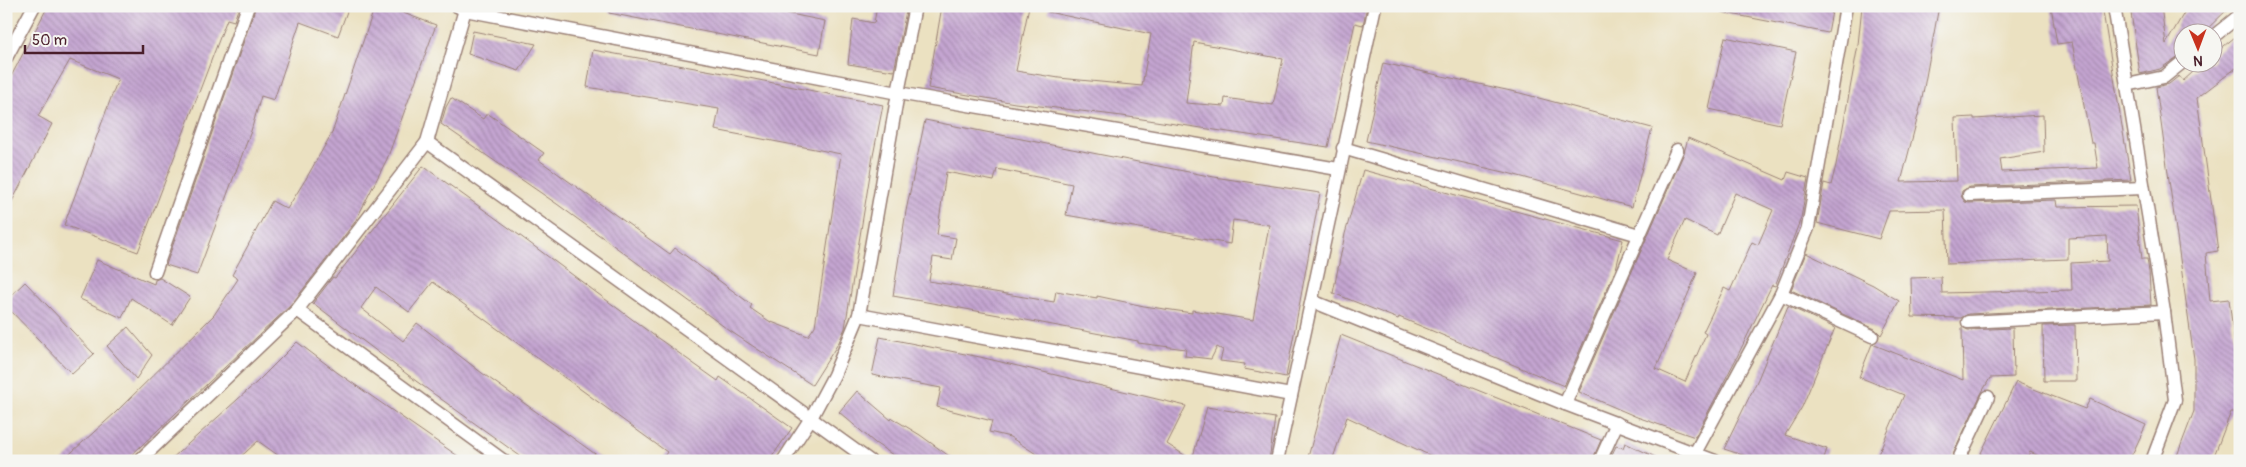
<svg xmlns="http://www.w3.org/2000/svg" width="2246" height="467" font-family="Pangolin,sans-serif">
	<defs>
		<pattern id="building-back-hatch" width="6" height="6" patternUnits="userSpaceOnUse" patternTransform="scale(1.25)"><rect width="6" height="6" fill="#c4a5d1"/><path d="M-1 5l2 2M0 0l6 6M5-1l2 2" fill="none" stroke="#a186aa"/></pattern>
	</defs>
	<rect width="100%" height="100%" fill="#f6f6f2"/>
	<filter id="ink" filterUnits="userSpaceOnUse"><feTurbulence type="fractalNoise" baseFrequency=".02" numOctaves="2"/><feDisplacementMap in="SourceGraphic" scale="10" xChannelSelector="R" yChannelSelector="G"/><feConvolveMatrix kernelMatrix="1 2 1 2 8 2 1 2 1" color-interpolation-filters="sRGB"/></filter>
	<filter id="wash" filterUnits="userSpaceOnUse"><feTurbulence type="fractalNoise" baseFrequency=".0096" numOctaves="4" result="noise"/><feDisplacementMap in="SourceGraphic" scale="20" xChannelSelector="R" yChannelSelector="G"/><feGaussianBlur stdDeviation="1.12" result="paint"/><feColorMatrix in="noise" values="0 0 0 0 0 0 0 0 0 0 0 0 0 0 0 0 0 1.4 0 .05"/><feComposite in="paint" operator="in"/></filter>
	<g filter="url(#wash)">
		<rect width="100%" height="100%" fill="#ebe1c1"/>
		<g id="blocks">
			<g fill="url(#building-back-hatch)" fill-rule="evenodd">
				<path d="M 48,6 L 239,6 L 234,21 L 227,19 L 138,252 L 64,225 L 118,79 L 70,60 L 38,116 L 52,124 L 6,213 L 6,86 Z"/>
				<path d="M 256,6 L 349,6 L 338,36 L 300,22 L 274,100 L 261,96 L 251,131 L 197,275 L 166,265 Z"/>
				<path d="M 375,6 L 384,6 L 436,25 L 387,159 L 355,222 L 291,305 L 125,461 L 62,461 L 115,413 L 214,315 L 238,279 L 232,275 L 272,201 L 287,209 L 307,177 L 332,133 Z"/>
				<path d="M 610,6 L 751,6 L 825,21 L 819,54 L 609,13 Z"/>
				<path d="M 877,6 L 907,6 L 894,71 L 848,64 L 853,19 L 874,23 Z"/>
				<path d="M 942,6 L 1029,6 L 1016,71 L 1059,78 L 1142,86 L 1151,34 L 1048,12 L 1049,6 L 1367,6 L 1363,25 L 1355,23 L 1328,147 L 1122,116 L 1015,103 L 928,88 ZM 1194,42 L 1283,59 L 1273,105 L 1225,98 L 1224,106 L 1186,103 Z"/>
				<path d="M 1722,6 L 1833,6 L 1828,33 L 1721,12 Z"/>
				<path d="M 1862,6 L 1939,6 L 1921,104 L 1901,182 L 1957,181 L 1955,118 L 1974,117 L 1974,119 L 2043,115 L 2044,152 L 2000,159 L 2002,172 L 2098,168 L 2094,143 L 2091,143 L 2072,42 L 2057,44 L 2051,6 L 2102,6 L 2131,180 L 1969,187 L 1962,191 L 1961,196 L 1965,202 L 1969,203 L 2056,200 L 2057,207 L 2136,206 L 2142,259 L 2147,259 L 2149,272 L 2151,305 L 1968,314 L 1961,318 L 1912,317 L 1911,278 L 1941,277 L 1942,293 L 2072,290 L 2071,263 L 2108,261 L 2107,236 L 2068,238 L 2068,259 L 1947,264 L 1945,210 L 1889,211 L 1879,239 L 1817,223 L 1824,183 L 1831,185 L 1836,165 L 1858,45 Z"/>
				<path d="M 2130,6 L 2161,6 L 2166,44 L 2188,6 L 2231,6 L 2204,32 L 2184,32 L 2183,53 L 2160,69 L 2140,74 Z"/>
				<path d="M 473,31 L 536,44 L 519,71 L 468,54 Z"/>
				<path d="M 2240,33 L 2240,65 L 2197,98 L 2218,251 L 2206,253 L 2210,301 L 2229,299 L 2236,356 L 2240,356 L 2240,412 L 2231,412 L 2212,461 L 2175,461 L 2194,411 L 2194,359 L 2156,87 L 2169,84 L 2179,76 L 2183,81 L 2204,62 L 2214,62 L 2214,54 Z"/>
				<path d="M 1725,37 L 1796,52 L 1780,124 L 1709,109 Z"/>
				<path d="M 593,50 L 729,74 L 883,105 L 873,156 L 845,328 L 839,342 L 812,385 L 730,331 L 557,204 L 441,124 L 446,107 L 451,98 L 483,119 L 487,113 L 544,153 L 539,160 L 670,254 L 675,248 L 752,305 L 750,308 L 769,321 L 808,336 L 815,326 L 841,154 L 715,130 L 719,109 L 587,87 Z"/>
				<path d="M 1383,63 L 1520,93 L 1652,128 L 1632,207 L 1504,172 L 1366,141 Z"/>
				<path d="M 925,120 L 1214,177 L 1320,193 L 1286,377 L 1244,369 L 1245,364 L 1220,361 L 1223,350 L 1217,347 L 1211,359 L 1185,356 L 1186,349 L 1138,343 L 1138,341 L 1010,317 L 893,296 L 906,211 ZM 997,169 L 1072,184 L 1066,215 L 1230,244 L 1233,220 L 1269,225 L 1253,320 L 1192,310 L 1192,313 L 1144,306 L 1097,296 L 1097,298 L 1056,291 L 1054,302 L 929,281 L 933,257 L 952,260 L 956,238 L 937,235 L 946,172 L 994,181 Z"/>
				<path d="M 1688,138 L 1785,180 L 1788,172 L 1808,178 L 1801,218 L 1775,286 L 1772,285 L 1736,359 L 1695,437 L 1637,417 L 1579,392 L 1684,153 ZM 1735,193 L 1773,210 L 1758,245 L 1752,242 L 1730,291 L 1724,288 L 1703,332 L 1706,334 L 1685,382 L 1656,369 L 1697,273 L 1667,260 L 1685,220 L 1717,235 Z"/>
				<path d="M 423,166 L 519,235 L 652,334 L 718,381 L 720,377 L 792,428 L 769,461 L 661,461 L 667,452 L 433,282 L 409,312 L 376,287 L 361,308 L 403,341 L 417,323 L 482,373 L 605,461 L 527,461 L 416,381 L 313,303 L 333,277 L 335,278 Z"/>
				<path d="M 1363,170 L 1623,240 L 1616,269 L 1564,386 L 1399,317 L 1398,319 L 1333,293 L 1345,234 Z"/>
				<path d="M 1806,253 L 1873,285 L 1899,301 L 1881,335 L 1875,329 L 1791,290 Z"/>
				<path d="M 97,260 L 154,284 L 155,280 L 160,278 L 190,297 L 172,325 L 131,298 L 122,318 L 80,299 Z"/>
				<path d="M 25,282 L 94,354 L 72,374 L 6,306 L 6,300 Z"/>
				<path d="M 1788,306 L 1835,328 L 1802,407 L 1785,435 L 1827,449 L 1823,461 L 1761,461 L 1724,449 L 1758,379 Z"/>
				<path d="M 2075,325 L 2076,381 L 2044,381 L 2043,326 Z"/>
				<path d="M 128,327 L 152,355 L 136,379 L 107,346 Z"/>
				<path d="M 1962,327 L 1968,330 L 2013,328 L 2014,377 L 1990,378 L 1981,394 L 1950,461 L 1875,461 L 1904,395 L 1859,377 L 1872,344 L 1963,380 Z"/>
				<path d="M 1341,335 L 1601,440 L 1592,461 L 1442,461 L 1347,417 L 1332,461 L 1307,461 Z"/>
				<path d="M 880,337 L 980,357 L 1186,406 L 1167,444 L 1192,460 L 1207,407 L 1275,418 L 1269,461 L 1047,461 L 1010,437 L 989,432 L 992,421 L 937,407 L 941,388 L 872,375 Z"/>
				<path d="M 297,342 L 338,373 L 465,461 L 286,461 L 258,441 L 236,461 L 169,461 L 257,382 Z"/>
				<path d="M 2016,382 L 2085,409 L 2090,399 L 2146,425 L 2129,461 L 2061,461 L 2051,456 L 2049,461 L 2030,452 L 2025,461 L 1977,461 Z"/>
				<path d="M 857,391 L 891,420 L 892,418 L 920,435 L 956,461 L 902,461 L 875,443 L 839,412 Z"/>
				<path d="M 1625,443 L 1664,461 L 1609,461 L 1616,446 L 1623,448 Z"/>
			</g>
		</g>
	</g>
	<g filter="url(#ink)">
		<use href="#blocks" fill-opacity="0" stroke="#9a8076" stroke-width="1"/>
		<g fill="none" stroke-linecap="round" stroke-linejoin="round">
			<g stroke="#9a8076" stroke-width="15">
				<g id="minor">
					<path d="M 457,6 L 465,10 L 898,93 L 1338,169"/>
					<path d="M 2114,6 L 2164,312 L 2175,400 L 2152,461"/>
					<path d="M 2214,36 L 2240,15"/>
					<path d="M 6,58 L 34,6"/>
					<path d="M 2127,85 L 2164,77 L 2184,61"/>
					<path d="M 427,142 L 870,461"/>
					<path d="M 1343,148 L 1639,235"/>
					<path d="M 1969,195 L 2143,188"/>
					<path d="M 155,272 L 248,6"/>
					<path d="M 1781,294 L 1872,336"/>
					<path d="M 1312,301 L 1565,404 L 1715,461"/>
					<path d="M 297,310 L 504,461"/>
					<path d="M 859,315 L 1291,395"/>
					<path d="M 1968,322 L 2164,312"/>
					<path d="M 1565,404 L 1677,150"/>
					<path d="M 1695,453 L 1781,294 L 1808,228 L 1846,6"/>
					<path d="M 139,461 L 297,310 L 427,142 L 466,6"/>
					<path d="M 783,461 L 811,418 L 834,375 L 859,315 L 898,93 L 915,6"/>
					<path d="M 1277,461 L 1375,6"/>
					<path d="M 1600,461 L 1617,423"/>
					<path d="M 1958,461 L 1988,397"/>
				</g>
			</g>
			<use href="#minor" stroke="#fff" stroke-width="12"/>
		</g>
	</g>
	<rect width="2246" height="467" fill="none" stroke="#f6f6f2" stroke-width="25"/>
	<g transform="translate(2198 48) rotate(179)"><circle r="24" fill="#f6f6f2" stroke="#b1a0a2"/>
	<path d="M0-4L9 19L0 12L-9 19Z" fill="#c8321e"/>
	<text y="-8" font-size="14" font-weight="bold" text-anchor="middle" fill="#4a1f2b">N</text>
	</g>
	<path d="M25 45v8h118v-8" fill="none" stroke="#4a1f2b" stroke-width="2.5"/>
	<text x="32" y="45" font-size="15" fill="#4a1f2b" stroke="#f6f6f2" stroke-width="4" paint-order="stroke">50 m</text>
</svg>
